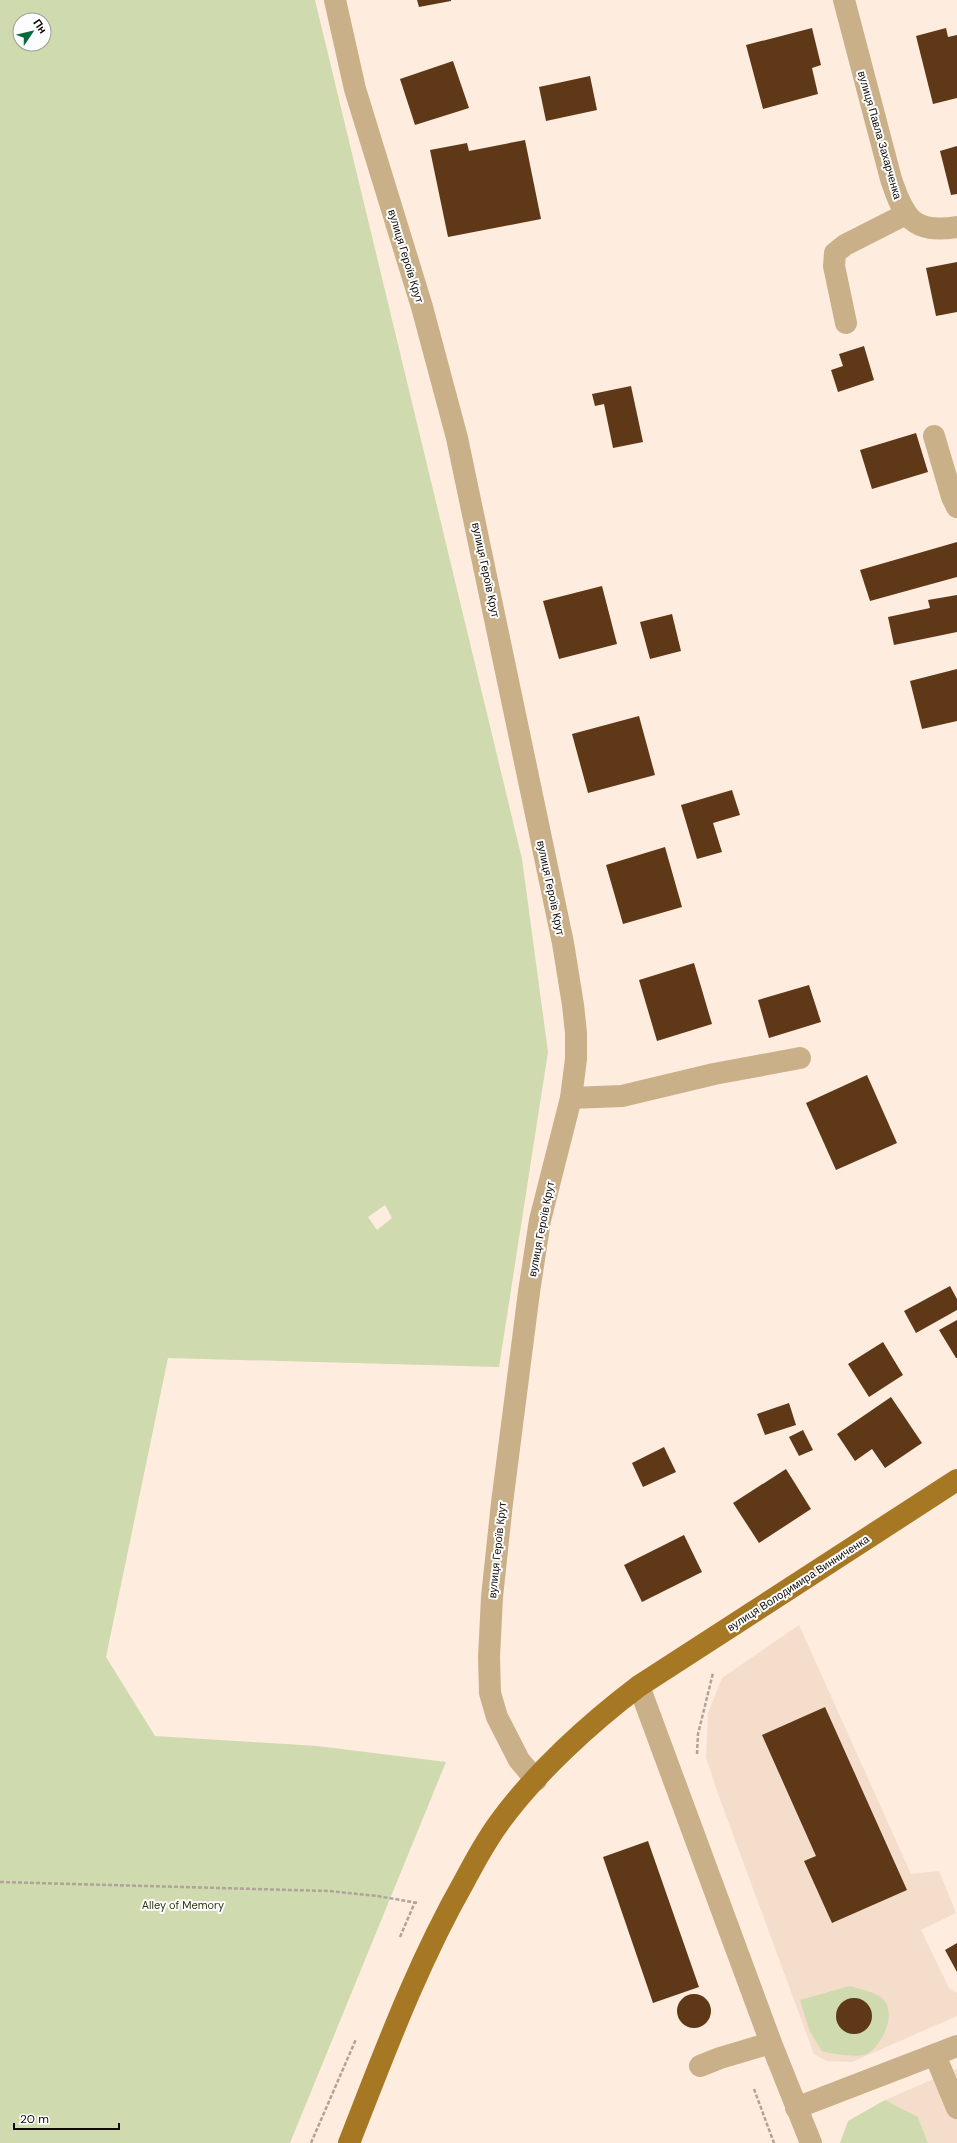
<svg xmlns="http://www.w3.org/2000/svg" width="957" height="2143" font-family="'DM Sans',sans-serif">
	<rect width="100%" height="100%" fill="#feecdf"/>
	<g fill="#f4ddcb">
		<path d="M 799,1625 L 911,1874 L 939,1871 L 956,1913 L 921,1930 L 949,1988 L 957,1993 L 957,2016 L 852,2062 L 827,2061 L 814,2054 L 717,1791 L 706,1757 L 708,1713 L 722,1678 Z"/>
		<path d="M 957,2069 L 957,2143 L 928,2143 L 918,2117 L 885,2100 Z"/>
	</g>
	<g fill="#cfdaaf" fill-rule="evenodd">
		<path d="M 0,0 L 315,0 L 522,859 L 548,1052 L 499,1367 L 168,1358 L 106,1657 L 155,1736 L 317,1746 L 446,1762 L 290,2143 L 0,2143 ZM 20,20 L 44,20 L 44,44 L 20,44 ZM 385,1205 L 392,1218 L 377,1230 L 368,1217 Z"/>
		<path d="M 850,1986 C 859,1989 871,1991 879,1996 C 900,2009 883,2045 867,2054 C 859,2058 831,2054 822,2051 L 810,2032 L 800,2000 Z"/>
		<path d="M 885,2100 L 918,2117 L 928,2143 L 840,2143 L 848,2121 Z"/>
	</g>
	<g fill="#5f3817">
		<path d="M 417,0 L 451,0 L 451,1 L 419,7 Z"/>
		<path d="M 812,28 L 821,65 L 812,68 L 818,94 L 763,109 L 746,45 Z"/>
		<path d="M 946,28 L 948,37 L 957,35 L 957,98 L 933,104 L 916,36 Z"/>
		<path d="M 453,61 L 469,108 L 415,125 L 400,79 Z"/>
		<path d="M 590,76 L 597,110 L 546,121 L 539,87 Z"/>
		<path d="M 525,140 L 541,219 L 448,237 L 430,150 L 467,143 L 469,151 Z"/>
		<path d="M 957,146 L 957,194 L 951,195 L 940,151 Z"/>
		<path d="M 957,262 L 957,312 L 936,316 L 926,268 Z"/>
		<path d="M 864,346 L 874,380 L 838,392 L 831,370 L 843,366 L 839,354 Z"/>
		<path d="M 631,386 L 643,442 L 613,448 L 604,404 L 595,406 L 592,394 Z"/>
		<path d="M 916,433 L 928,472 L 872,489 L 860,450 Z"/>
		<path d="M 957,542 L 957,577 L 870,601 L 860,570 Z"/>
		<path d="M 602,586 L 617,644 L 559,659 L 543,601 Z"/>
		<path d="M 957,595 L 957,632 L 894,645 L 888,617 L 930,608 L 928,600 Z"/>
		<path d="M 672,614 L 681,651 L 650,659 L 640,622 Z"/>
		<path d="M 957,669 L 957,721 L 922,729 L 910,681 Z"/>
		<path d="M 639,716 L 655,775 L 588,793 L 572,734 Z"/>
		<path d="M 732,790 L 740,815 L 713,823 L 722,852 L 697,859 L 681,805 Z"/>
		<path d="M 665,847 L 682,907 L 623,924 L 606,865 Z"/>
		<path d="M 694,963 L 712,1024 L 657,1041 L 639,980 Z"/>
		<path d="M 809,985 L 821,1022 L 769,1038 L 758,1000 Z"/>
		<path d="M 867,1075 L 897,1143 L 836,1170 L 806,1103 Z"/>
		<path d="M 950,1286 L 957,1299 L 957,1310 L 916,1333 L 904,1311 Z"/>
		<path d="M 957,1320 L 957,1358 L 956,1358 L 939,1330 Z"/>
		<path d="M 883,1342 L 903,1375 L 869,1397 L 848,1364 Z"/>
		<path d="M 891,1397 L 922,1443 L 885,1468 L 872,1449 L 855,1461 L 837,1434 Z"/>
		<path d="M 789,1403 L 796,1425 L 765,1435 L 757,1414 Z"/>
		<path d="M 803,1430 L 813,1450 L 799,1456 L 789,1437 Z"/>
		<path d="M 664,1447 L 676,1472 L 643,1487 L 632,1463 Z"/>
		<path d="M 786,1469 L 811,1509 L 759,1543 L 733,1503 Z"/>
		<path d="M 684,1535 L 702,1572 L 642,1602 L 624,1565 Z"/>
		<path d="M 825,1707 L 907,1890 L 832,1923 L 804,1861 L 816,1856 L 762,1735 Z"/>
		<path d="M 648,1841 L 699,1987 L 653,2003 L 603,1857 Z"/>
		<path d="M 957,1943 L 957,1972 L 945,1950 Z"/>
		<circle cx="694" cy="2011" r="17"/>
		<circle cx="854" cy="2016" r="18"/>
	</g>
	<g fill="none" stroke-linecap="round" stroke-linejoin="round">
		<g stroke="#b1a399" stroke-width="2.5" stroke-dasharray="4 2" stroke-linecap="butt">
			<path d="M 697,1754 L 698,1734 L 713,1673"/>
			<path d="M 0,1882 L 329,1891 L 377,1896 L 418,1903"/>
			<path d="M 400,1937 L 415,1902"/>
			<path d="M 754,2089 L 774,2143"/>
			<path d="M 311,2143 L 356,2039"/>
		</g>
		<g stroke="#cab089" stroke-width="22">
			<path d="M 335,0 L 355,89 L 422,307 L 457,438 L 563,943 L 573,1005 L 576,1033 L 576,1059 L 571,1098 L 540,1220 L 529,1292 L 502,1503 L 492,1597 L 489,1657 L 490,1693 L 497,1717 L 519,1760 L 536,1780"/>
			<path d="M 844,0 L 891,179 C 904,218 913,234 957,227"/>
			<path d="M 846,323 L 834,266 L 835,253 L 845,245 L 906,214"/>
			<path d="M 934,436 L 952,497 L 957,507"/>
			<path d="M 571,1098 L 622,1096 L 714,1074 L 800,1058"/>
			<path d="M 639,1686 L 771,2043 L 811,2143"/>
			<path d="M 935,2055 L 957,2108"/>
			<path d="M 700,2066 L 720,2058 L 771,2043"/>
			<path d="M 796,2108 L 957,2046"/>
		</g>
		<path stroke="#a77824" stroke-width="22" d="M 349,2143 C 384,2054 417,1964 465,1880 C 475,1861 486,1841 499,1823 C 536,1772 590,1723 639,1686 L 957,1480"/>
	</g>
	<g text-anchor="middle" stroke-width="4" stroke-linejoin="round" paint-order="stroke">
		<g font-size="11" fill="#100b07" stroke="#fdfdfd">
			<text transform="translate(880 135) rotate(74)" y="4">вулиця Павла Захарченка</text>
			<text transform="translate(406 256) rotate(73)" y="4">вулиця Героїв Крут</text>
			<text transform="translate(486 570) rotate(78)" y="4">вулиця Героїв Крут</text>
			<text transform="translate(551 888) rotate(78)" y="4">вулиця Героїв Крут</text>
			<text transform="translate(541 1229) rotate(-79)" y="4">вулиця Героїв Крут</text>
			<text transform="translate(497 1550) rotate(-84)" y="4">вулиця Героїв Крут</text>
			<text transform="translate(798 1583) rotate(-33)" y="4">вулиця Володимира Винниченка</text>
		</g>
		<g font-size="11" fill="#2d350d" stroke="#fdfdfd">
			<text x="183" y="1909">Alley of Memory</text>
		</g>
	</g>
	<g transform="translate(32 32) rotate(55)"><circle r="19" fill="#fdfdfd" stroke="#9e9c9b"/>
	<path d="M0-3L7 15L0 10L-7 15Z" fill="#066a3f"/>
	<text y="-6" font-size="11" font-weight="bold" text-anchor="middle" fill="#100b07">Пн</text>
	</g>
	<path d="M14 2123v6h105v-6" fill="none" stroke="#100b07" stroke-width="2"/>
	<text x="20" y="2123" font-size="12" fill="#100b07" stroke="#fdfdfd" stroke-width="3" paint-order="stroke">20 m</text>
</svg>
